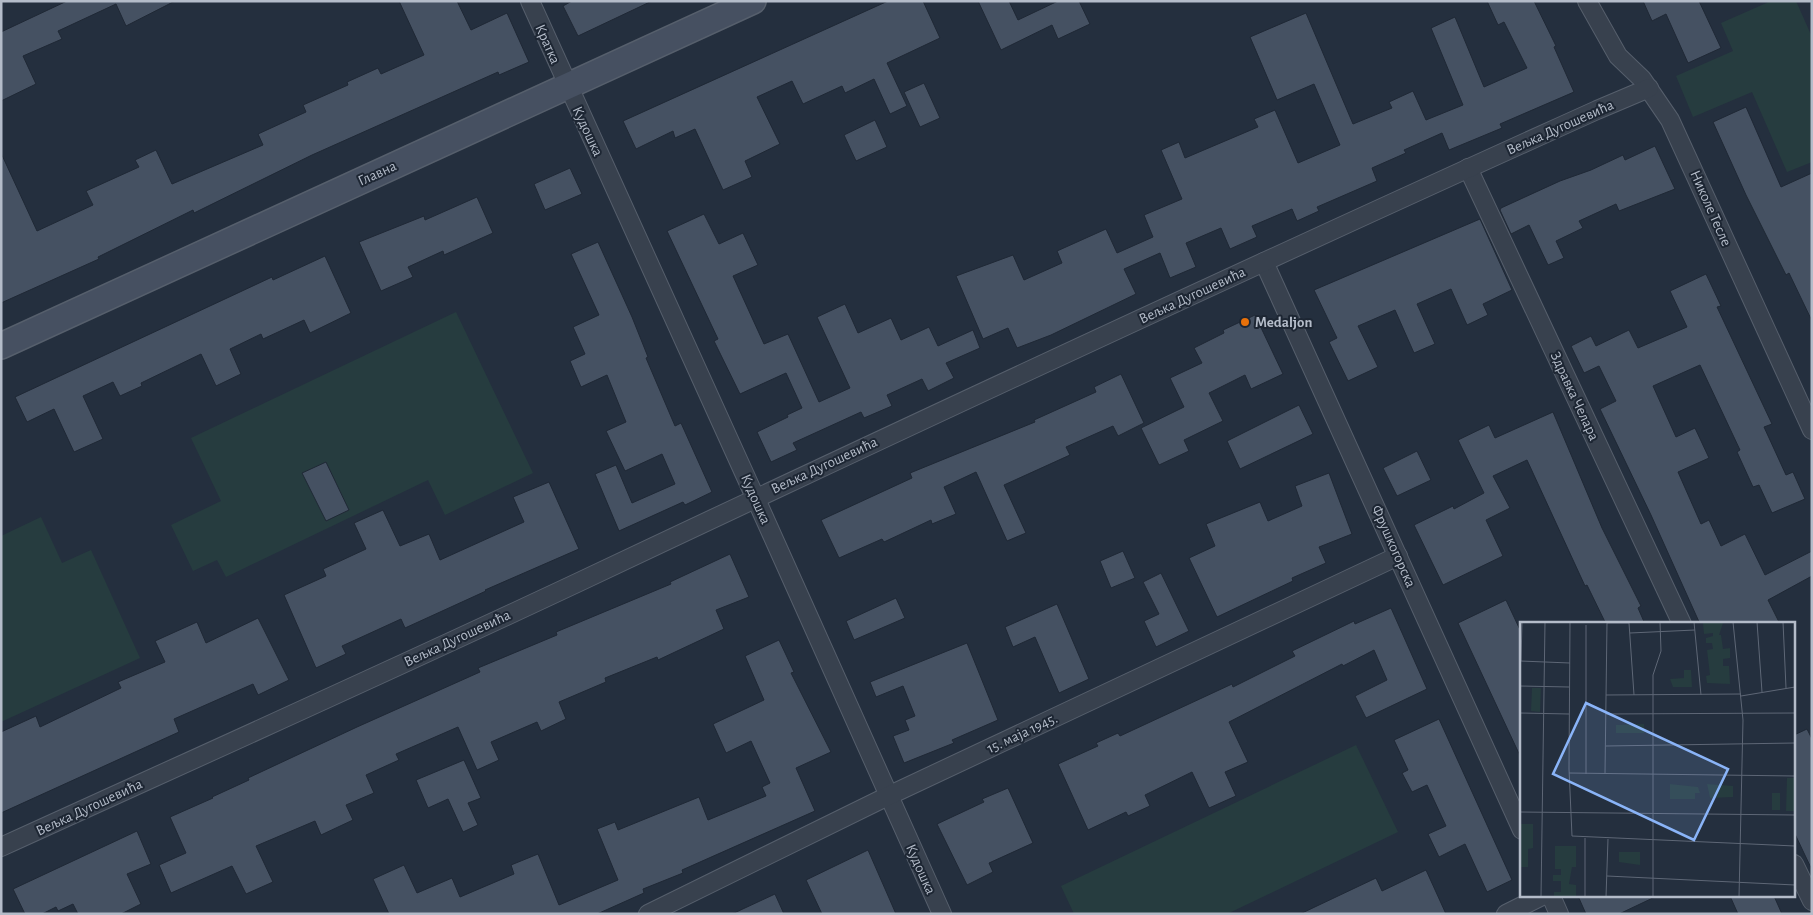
<svg xmlns="http://www.w3.org/2000/svg" width="1813" height="915" font-family="'Alegreya Sans',sans-serif">
	<rect width="100%" height="100%" fill="#242f3e"/>
	<g fill="#263c3f">
		<path d="M 1771,1 L 1796,1 L 1812,37 L 1812,162 L 1787,172 L 1752,92 L 1693,117 L 1676,76 L 1733,51 L 1721,23 Z"/>
		<path d="M 456,312 L 533,473 L 445,515 L 428,480 L 226,577 L 217,560 L 193,571 L 171,525 L 221,501 L 191,438 Z"/>
		<path d="M 41,517 L 62,563 L 91,550 L 140,658 L 1,722 L 1,536 Z"/>
		<path d="M 1356,745 L 1398,832 L 1227,914 L 1074,914 L 1061,886 Z"/>
	</g>
	<g fill="#455162" stroke="#1f2835">
		<path d="M 67,1 L 175,1 L 126,26 L 116,4 L 58,31 L 62,39 L 23,56 L 36,84 L 1,101 L 1,32 Z"/>
		<path d="M 399,1 L 457,1 L 471,30 L 507,13 L 529,62 L 499,75 L 498,72 L 312,155 L 194,213 L 193,210 L 98,257 L 99,259 L 1,303 L 1,153 L 37,231 L 93,205 L 86,191 L 139,167 L 135,160 L 156,150 L 172,184 L 263,145 L 258,134 L 306,112 L 303,105 L 348,85 L 347,82 L 378,68 L 381,74 L 424,55 Z"/>
		<path d="M 572,1 L 652,1 L 578,36 L 563,6 Z"/>
		<path d="M 888,1 L 923,1 L 940,38 L 887,63 L 907,106 L 890,114 L 874,79 L 845,93 L 842,86 L 803,104 L 792,81 L 757,97 L 780,144 L 745,161 L 752,177 L 723,190 L 695,129 L 675,138 L 673,131 L 636,149 L 623,121 Z"/>
		<path d="M 978,1 L 1009,1 L 1018,20 L 1058,1 L 1079,1 L 1090,24 L 1058,39 L 1052,25 L 1001,50 Z"/>
		<path d="M 1487,1 L 1534,1 L 1556,46 L 1554,47 L 1574,92 L 1500,124 L 1502,128 L 1449,150 L 1442,133 L 1404,150 L 1406,153 L 1372,168 L 1377,181 L 1317,207 L 1319,211 L 1297,221 L 1292,209 L 1252,226 L 1257,237 L 1230,249 L 1221,228 L 1186,243 L 1196,267 L 1170,278 L 1160,253 L 1124,269 L 1136,294 L 1051,335 L 1017,348 L 1008,328 L 983,339 L 956,276 L 1013,255 L 1024,280 L 1062,263 L 1057,251 L 1106,229 L 1117,253 L 1153,237 L 1144,215 L 1182,199 L 1161,150 L 1179,142 L 1185,158 L 1258,127 L 1254,119 L 1275,110 L 1298,163 L 1340,145 L 1314,84 L 1277,100 L 1250,37 L 1306,13 L 1353,124 L 1392,108 L 1389,102 L 1413,91 L 1426,120 L 1463,105 L 1431,28 L 1455,17 L 1484,87 L 1527,68 L 1504,22 L 1498,25 Z"/>
		<path d="M 1643,1 L 1699,1 L 1721,48 L 1688,63 L 1666,14 L 1652,21 Z"/>
		<path d="M 924,83 L 940,118 L 920,127 L 904,92 Z"/>
		<path d="M 1746,107 L 1781,187 L 1812,173 L 1812,321 L 1789,273 L 1786,275 L 1746,195 L 1713,122 Z"/>
		<path d="M 875,120 L 887,147 L 856,161 L 844,135 Z"/>
		<path d="M 1655,146 L 1675,189 L 1619,211 L 1616,204 L 1579,221 L 1583,228 L 1556,241 L 1564,258 L 1548,265 L 1529,225 L 1511,234 L 1500,210 L 1501,208 L 1560,181 L 1591,170 L 1623,155 L 1625,160 Z"/>
		<path d="M 570,168 L 582,194 L 545,210 L 534,184 Z"/>
		<path d="M 477,197 L 493,233 L 444,255 L 443,251 L 408,267 L 413,277 L 381,291 L 359,242 L 424,216 L 425,220 Z"/>
		<path d="M 704,214 L 719,244 L 743,233 L 758,265 L 733,276 L 764,344 L 788,334 L 819,402 L 850,388 L 817,317 L 845,304 L 858,333 L 891,318 L 901,340 L 929,327 L 938,346 L 973,330 L 980,348 L 946,363 L 954,378 L 928,391 L 922,379 L 887,395 L 892,406 L 864,418 L 861,412 L 793,443 L 797,450 L 771,462 L 757,432 L 788,417 L 787,415 L 802,408 L 786,373 L 740,394 L 714,341 L 718,339 L 667,231 Z"/>
		<path d="M 1480,219 L 1512,290 L 1483,304 L 1488,315 L 1467,325 L 1451,289 L 1417,304 L 1435,344 L 1414,353 L 1395,310 L 1358,326 L 1378,367 L 1348,381 L 1329,342 L 1337,338 L 1314,290 Z"/>
		<path d="M 598,242 L 632,317 L 648,357 L 646,358 L 675,426 L 681,423 L 712,492 L 685,505 L 683,502 L 619,531 L 595,474 L 616,465 L 632,503 L 675,484 L 662,454 L 625,471 L 606,431 L 626,422 L 607,375 L 581,387 L 570,361 L 585,354 L 573,327 L 599,315 L 571,254 Z"/>
		<path d="M 325,256 L 351,313 L 310,333 L 304,320 L 263,339 L 261,334 L 230,349 L 241,374 L 216,386 L 201,354 L 141,383 L 142,386 L 120,396 L 113,382 L 83,396 L 103,439 L 74,452 L 54,409 L 27,422 L 15,397 L 272,277 L 273,280 Z"/>
		<path d="M 1706,274 L 1721,306 L 1717,307 L 1772,424 L 1764,427 L 1786,475 L 1793,472 L 1805,499 L 1772,513 L 1759,485 L 1753,487 L 1737,452 L 1740,450 L 1700,365 L 1653,386 L 1676,437 L 1695,428 L 1709,458 L 1678,472 L 1701,524 L 1709,520 L 1721,546 L 1745,534 L 1765,575 L 1812,551 L 1812,576 L 1768,600 L 1780,624 L 1700,624 L 1651,515 L 1600,409 L 1616,401 L 1599,366 L 1584,373 L 1571,346 L 1591,336 L 1596,346 L 1629,330 L 1638,348 L 1687,327 L 1670,291 Z"/>
		<path d="M 1255,315 L 1283,374 L 1251,389 L 1245,375 L 1209,393 L 1223,421 L 1184,440 L 1189,451 L 1159,465 L 1141,428 L 1184,407 L 1170,378 L 1202,363 L 1194,348 L 1224,333 L 1223,330 Z"/>
		<path d="M 1121,374 L 1144,423 L 1118,436 L 1113,426 L 1066,447 L 1070,455 L 1004,485 L 1026,533 L 1007,541 L 976,472 L 944,487 L 956,514 L 932,524 L 931,520 L 884,542 L 882,539 L 839,558 L 821,520 L 912,478 L 910,473 L 1035,422 L 1034,420 L 1096,392 L 1094,387 Z"/>
		<path d="M 1299,405 L 1313,434 L 1240,469 L 1227,441 Z"/>
		<path d="M 1553,412 L 1602,528 L 1641,606 L 1638,608 L 1645,624 L 1606,624 L 1587,585 L 1585,586 L 1527,460 L 1493,476 L 1510,508 L 1486,520 L 1503,556 L 1443,585 L 1414,525 L 1453,506 L 1454,509 L 1484,493 L 1458,440 L 1489,425 L 1495,438 Z"/>
		<path d="M 1417,451 L 1431,480 L 1397,496 L 1383,468 Z"/>
		<path d="M 326,462 L 349,510 L 326,521 L 302,473 Z"/>
		<path d="M 1329,473 L 1352,534 L 1319,547 L 1326,563 L 1292,578 L 1293,581 L 1217,617 L 1189,558 L 1215,546 L 1206,524 L 1260,502 L 1268,521 L 1302,506 L 1295,486 Z"/>
		<path d="M 549,482 L 579,549 L 485,590 L 486,591 L 405,628 L 401,619 L 342,646 L 346,654 L 316,668 L 284,595 L 326,576 L 323,569 L 366,549 L 354,523 L 383,510 L 400,546 L 429,534 L 440,560 L 524,522 L 513,497 Z"/>
		<path d="M 1123,551 L 1135,578 L 1111,588 L 1100,561 Z"/>
		<path d="M 730,554 L 749,597 L 716,610 L 724,629 L 658,660 L 657,657 L 605,678 L 606,682 L 559,702 L 566,719 L 541,731 L 537,722 L 491,742 L 499,760 L 477,770 L 458,727 L 396,754 L 399,760 L 366,775 L 374,793 L 346,805 L 353,820 L 321,835 L 315,821 L 256,846 L 273,882 L 246,894 L 232,866 L 171,893 L 159,865 L 186,853 L 170,817 L 213,798 L 212,797 L 249,780 L 248,778 L 357,727 L 480,672 L 478,668 L 557,635 L 556,632 L 671,584 L 670,582 Z"/>
		<path d="M 1161,573 L 1189,631 L 1156,647 L 1144,621 L 1159,614 L 1143,582 Z"/>
		<path d="M 896,598 L 905,618 L 854,640 L 846,621 Z"/>
		<path d="M 1506,600 L 1522,634 L 1522,760 L 1458,623 Z"/>
		<path d="M 1057,604 L 1089,679 L 1059,693 L 1035,637 L 1013,647 L 1005,627 Z"/>
		<path d="M 1391,608 L 1427,689 L 1366,718 L 1355,696 L 1387,680 L 1374,650 L 1343,666 L 1342,664 L 1229,722 L 1248,762 L 1225,772 L 1236,796 L 1209,808 L 1192,772 L 1145,795 L 1150,806 L 1128,816 L 1126,812 L 1088,830 L 1058,764 L 1098,746 L 1096,743 L 1118,733 L 1120,736 L 1232,684 L 1233,687 L 1295,656 L 1292,651 L 1354,621 L 1355,624 Z"/>
		<path d="M 258,618 L 289,680 L 258,695 L 253,684 L 174,719 L 179,732 L 1,813 L 1,732 L 36,716 L 40,727 L 121,688 L 118,682 L 165,662 L 155,641 L 197,622 L 206,643 Z"/>
		<path d="M 779,640 L 794,672 L 791,673 L 831,752 L 796,768 L 815,811 L 682,870 L 683,873 L 643,889 L 644,893 L 597,914 L 389,914 L 373,879 L 404,865 L 417,893 L 452,878 L 460,897 L 514,874 L 511,865 L 538,854 L 559,905 L 618,880 L 597,829 L 615,822 L 618,830 L 699,797 L 708,820 L 766,796 L 762,787 L 770,783 L 751,741 L 726,753 L 713,724 L 764,700 L 745,656 Z"/>
		<path d="M 967,643 L 998,720 L 952,740 L 954,743 L 904,763 L 893,736 L 909,730 L 905,720 L 915,716 L 903,686 L 876,697 L 870,682 Z"/>
		<path d="M 1439,719 L 1512,880 L 1487,892 L 1465,844 L 1439,857 L 1428,834 L 1446,826 L 1427,785 L 1412,792 L 1402,773 L 1408,770 L 1394,740 Z"/>
		<path d="M 1807,729 L 1812,739 L 1812,870 L 1794,832 L 1794,735 Z"/>
		<path d="M 464,760 L 481,798 L 468,803 L 478,825 L 463,832 L 448,799 L 428,808 L 416,780 Z"/>
		<path d="M 1008,788 L 1033,843 L 989,863 L 993,872 L 967,885 L 937,824 L 984,802 L 982,799 Z"/>
		<path d="M 137,831 L 151,864 L 127,874 L 141,904 L 121,914 L 78,914 L 73,904 L 58,911 L 56,907 L 42,914 L 25,914 L 13,889 Z"/>
		<path d="M 868,850 L 896,914 L 822,914 L 806,880 Z"/>
		<path d="M 1426,870 L 1446,914 L 1300,914 L 1376,878 L 1382,891 Z"/>
		<path d="M 775,894 L 784,914 L 732,914 Z"/>
		<path d="M 1578,896 L 1657,896 L 1619,914 L 1586,914 Z"/>
		<path d="M 1730,896 L 1774,896 L 1782,914 L 1738,914 Z"/>
	</g>
	<g fill="none" stroke-linecap="round" stroke-linejoin="round">
		<g stroke="#565f6c" stroke-width="20">
			<g id="minor">
				<path d="M 530,1 L 755,497 L 942,914"/>
				<path d="M 1587,1 L 1618,56 L 1642,79 L 1670,120 L 1812,430"/>
				<path d="M 1468,168 L 1682,624"/>
				<path d="M 1264,262 L 1522,830"/>
				<path d="M 1,847 C 194,759 388,672 579,582 C 917,422 1256,264 1597,110 L 1649,88"/>
				<path d="M 1794,864 L 1812,901"/>
				<path d="M 1551,896 L 1559,914"/>
				<path d="M 648,914 L 888,796 L 1398,556"/>
				<path d="M 1506,914 L 1542,896"/>
			</g>
		</g>
		<g stroke="#565f6c" stroke-width="28">
			<path id="secondary" d="M 1,346 L 753,1"/>
		</g>
		<use href="#minor" stroke="#38414e" stroke-width="18"/>
		<use href="#secondary" stroke="#465061" stroke-width="25"/>
	</g>
	<circle fill="#e8710a" stroke="#1d2633" stroke-width="2" cx="1245" cy="322" r="5"/>
	<g text-anchor="middle" stroke-width="4" stroke-linejoin="round" paint-order="stroke">
		<g font-size="15" fill="#b4bcc9" stroke="#1d2633">
			<text transform="translate(548 44) rotate(66)" y="5">Кратка</text>
			<text transform="translate(1560 127) rotate(-24)" y="5">Вељка Дугошевића</text>
			<text transform="translate(588 131) rotate(65)" y="5">Кудошка</text>
			<text transform="translate(377 173) rotate(-25)" y="5">Главна</text>
			<text transform="translate(1711 208) rotate(66)" y="5">Николе Тесле</text>
			<text transform="translate(1192 295) rotate(-25)" y="5">Вељка Дугошевића</text>
			<text transform="translate(1575 396) rotate(65)" y="5">Здравка Челара</text>
			<text transform="translate(824 465) rotate(-25)" y="5">Вељка Дугошевића</text>
			<text transform="translate(756 499) rotate(66)" y="5">Кудошка</text>
			<text transform="translate(1394 546) rotate(66)" y="5">Фрушкогорска</text>
			<text transform="translate(457 638) rotate(-25)" y="5">Вељка Дугошевића</text>
			<text transform="translate(1022 733) rotate(-25)" y="5">15. маја 1945.</text>
			<text transform="translate(89 807) rotate(-25)" y="5">Вељка Дугошевића</text>
			<text transform="translate(921 869) rotate(66)" y="5">Кудошка</text>
		</g>
		<g font-size="15" font-weight="bold" fill="#b4bcc9" stroke="#1d2633" text-anchor="start">
			<text x="1255" y="327">Medaljon</text>
		</g>
	</g>
	<g transform="translate(1520 622)">
		<rect width="275" height="275" fill="#242f3e"/>
		<path d="M 183,1 L 203,1 L 199,13 L 201,13 L 203,27 L 210,26 L 210,36 L 203,37 L 203,44 L 209,44 L 210,62 L 187,61 L 186,54 L 190,53 L 187,28 L 193,27 L 192,21 L 186,21 L 186,16 L 193,14 L 193,11 L 184,12 ZM 164,48 L 171,48 L 172,65 L 153,65 L 150,57 L 164,56 ZM 12,66 L 21,66 L 20,90 L 11,89 ZM 124,102 L 124,111 L 96,111 L 96,103 ZM 267,156 L 275,156 L 275,189 L 266,189 ZM 150,162 L 178,165 L 180,171 L 175,171 L 175,177 L 150,177 ZM 187,162 L 213,164 L 213,175 L 190,176 ZM 252,171 L 260,171 L 260,188 L 252,188 ZM 0,202 L 13,202 L 13,226 L 8,227 L 8,245 L 0,245 ZM 35,224 L 56,224 L 56,245 L 52,245 L 49,262 L 56,263 L 56,275 L 34,275 L 34,270 L 41,270 L 41,259 L 33,259 L 33,253 L 41,253 L 41,247 L 35,247 ZM 99,230 L 120,230 L 120,243 L 99,240 Z" fill="#263c3f"/>
		<path fill="none" stroke="#5e6776" stroke-width="1" d="M 50,0 L 49,147 L 52,214 L 275,224M 174,0 L 181,73M 213,0 L 223,98 L 219,275M 237,0 L 242,70M 263,0 L 266,66M 87,1 L 109,1 L 114,73M 110,11 L 175,8M 0,39 L 50,41M 1,39 L 2,0M 0,64 L 49,65M 86,73 L 221,72M 221,74 L 275,65M 0,91 L 49,92M 86,92 L 275,91M 86,124 L 275,121M 49,151 L 275,154M 66,152 L 66,3M 85,152 L 87,0M 0,190 L 275,193M 87,254 L 275,263M 21,275 L 25,0M 65,275 L 65,216M 86,275 L 88,217M 133,275 L 133,53 L 141,29 L 140,0"/>
		<path fill="#8ab4f8" fill-opacity="0.15" stroke="#8ab4f8" stroke-width="2.5" d="M 66,81 L 208,147 L 174,218 L 33,152 Z"/>
		<rect width="275" height="275" fill="none" stroke="#b4bcc9" stroke-width="2.5"/>
	</g>
	<rect width="1813" height="915" fill="none" stroke="#b4bcc9" stroke-width="5"/>
</svg>
